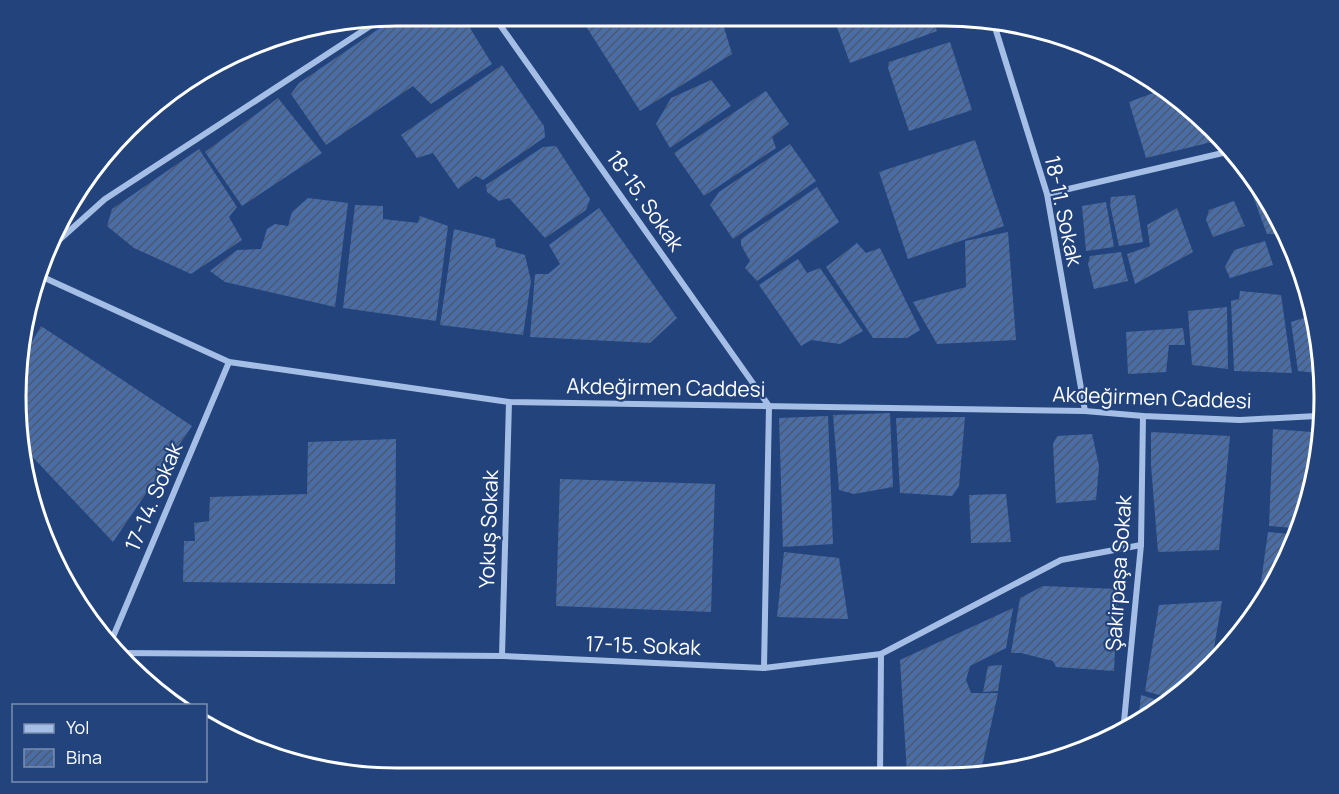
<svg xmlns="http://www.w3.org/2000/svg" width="1339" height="794" font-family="Manrope,sans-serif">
	<defs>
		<pattern id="building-hatch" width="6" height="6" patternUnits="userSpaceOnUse" patternTransform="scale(1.5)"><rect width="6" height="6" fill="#4b6da5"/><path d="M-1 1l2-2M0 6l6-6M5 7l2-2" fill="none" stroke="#4c5970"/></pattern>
	</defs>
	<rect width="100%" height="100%" fill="#22437c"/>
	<g fill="url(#building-hatch)">
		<path d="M 399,15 L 462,15 L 492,64 L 431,104 L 413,86 L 326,145 L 291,94 L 299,83 Z"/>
		<path d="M 591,15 L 715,15 L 723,24 L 732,54 L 640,111 L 582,20 Z"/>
		<path d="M 833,16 L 931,16 L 937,31 L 850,63 Z"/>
		<path d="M 950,42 L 972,110 L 909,131 L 888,68 L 889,62 Z"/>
		<path d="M 502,65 L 544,126 L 545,137 L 483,180 L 476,176 L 458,189 L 433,153 L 417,158 L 401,135 Z"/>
		<path d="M 711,80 L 731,106 L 670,148 L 656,124 L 671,98 Z"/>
		<path d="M 1164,89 L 1216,141 L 1146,158 L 1129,102 Z"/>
		<path d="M 766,91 L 789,124 L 772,137 L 776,148 L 704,196 L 674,153 Z"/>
		<path d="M 278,98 L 322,153 L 242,206 L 205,152 Z"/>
		<path d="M 975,140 L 1004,226 L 908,259 L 879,172 Z"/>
		<path d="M 790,144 L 816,181 L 733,239 L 710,205 L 719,192 Z"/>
		<path d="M 556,146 L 590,199 L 586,210 L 545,238 L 509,198 L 499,201 L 487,192 L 486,185 L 543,147 Z"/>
		<path d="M 199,149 L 237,207 L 229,217 L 242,240 L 191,274 L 134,248 L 107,226 L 112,209 Z"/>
		<path d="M 817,187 L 839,222 L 757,281 L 745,268 L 750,261 L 741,245 L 741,239 Z"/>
		<path d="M 1262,191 L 1263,194 L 1280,234 L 1267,234 L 1252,194 Z"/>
		<path d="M 1135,195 L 1143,242 L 1119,246 L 1110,205 L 1111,197 Z"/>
		<path d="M 308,198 L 348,203 L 335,307 L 225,282 L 210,271 L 237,250 L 261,249 L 267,229 L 275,224 L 288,226 L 292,212 Z"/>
		<path d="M 1234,201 L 1245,226 L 1213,237 L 1206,220 L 1209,210 Z"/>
		<path d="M 1106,202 L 1114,247 L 1086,251 L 1082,206 Z"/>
		<path d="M 355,205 L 383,206 L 383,219 L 418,223 L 420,216 L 448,226 L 436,321 L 343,308 Z"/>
		<path d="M 599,208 L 677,318 L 650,343 L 530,337 L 535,274 L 548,274 L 560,264 L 549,245 Z"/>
		<path d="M 1177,208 L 1193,252 L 1135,284 L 1127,254 L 1150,246 L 1147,225 Z"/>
		<path d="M 454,229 L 495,239 L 496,247 L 525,255 L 531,281 L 523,335 L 440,325 Z"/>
		<path d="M 1008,232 L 1016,340 L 937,344 L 913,302 L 966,287 L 965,241 Z"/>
		<path d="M 1265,241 L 1273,265 L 1230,278 L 1225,267 L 1234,250 Z"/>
		<path d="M 857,243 L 866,253 L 880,248 L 920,330 L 907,338 L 873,338 L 826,267 Z"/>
		<path d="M 1121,252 L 1128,281 L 1094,289 L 1088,264 L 1090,256 Z"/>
		<path d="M 798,259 L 807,273 L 820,268 L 863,331 L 840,344 L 811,340 L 801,346 L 759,285 Z"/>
		<path d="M 1240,291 L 1281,295 L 1292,373 L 1234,371 L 1231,301 L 1239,299 Z"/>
		<path d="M 1227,307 L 1228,369 L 1192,365 L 1188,311 Z"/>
		<path d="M 1310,308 L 1317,323 L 1317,373 L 1298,371 L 1291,322 L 1310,316 Z"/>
		<path d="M 41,326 L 192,426 L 113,542 L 23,447 L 15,397 L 21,361 Z"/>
		<path d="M 1183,328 L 1185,345 L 1169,345 L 1166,372 L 1128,374 L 1126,332 Z"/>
		<path d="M 890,413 L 893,487 L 854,494 L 839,490 L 833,415 Z"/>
		<path d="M 828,416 L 833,544 L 783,547 L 779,418 Z"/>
		<path d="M 965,417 L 959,486 L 952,496 L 900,493 L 896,418 Z"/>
		<path d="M 1273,429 L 1312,432 L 1317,459 L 1317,472 L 1293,528 L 1269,526 Z"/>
		<path d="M 1151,432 L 1230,436 L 1219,550 L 1158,552 L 1151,465 Z"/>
		<path d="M 1092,434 L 1099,466 L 1096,500 L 1056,503 L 1053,444 L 1057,436 Z"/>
		<path d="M 396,439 L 395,584 L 183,582 L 184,541 L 195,541 L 194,523 L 209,521 L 210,497 L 307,494 L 308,442 Z"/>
		<path d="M 560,479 L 715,484 L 711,612 L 556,606 Z"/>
		<path d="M 1006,494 L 1011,542 L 971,543 L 969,495 Z"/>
		<path d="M 1268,532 L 1291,534 L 1271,583 L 1261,582 Z"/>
		<path d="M 784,552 L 839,558 L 848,619 L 777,617 Z"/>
		<path d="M 1043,586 L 1118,589 L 1114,671 L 1056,667 L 1053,661 L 1021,653 L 1011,653 L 1020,598 Z"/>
		<path d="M 1222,601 L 1211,665 L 1194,684 L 1173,699 L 1145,691 L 1159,605 Z"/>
		<path d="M 1013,608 L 1006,648 L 970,666 L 966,680 L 971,693 L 998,693 L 980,776 L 972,777 L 907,773 L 900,660 Z"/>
		<path d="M 1002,665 L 998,691 L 983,692 L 988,666 Z"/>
		<path d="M 1141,695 L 1167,703 L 1138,724 Z"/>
	</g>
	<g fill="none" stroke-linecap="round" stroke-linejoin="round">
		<g stroke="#a5bee6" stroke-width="6">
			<path d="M 493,15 L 769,406 L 764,668"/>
			<path d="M 993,21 L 1047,194 L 1085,411"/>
			<path d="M 1047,194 L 1227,152"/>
			<path d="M 48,250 L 105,199 L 384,17"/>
			<path d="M 36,274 L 229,362 L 509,402 L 1085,411 L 1143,416 L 1240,420 L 1317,416"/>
			<path d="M 110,644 L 229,362"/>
			<path d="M 119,653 L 502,656 L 764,668 L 881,654 L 1061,560 L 1141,545"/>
			<path d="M 502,656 L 509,402"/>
			<path d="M 1123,732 L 1141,545 L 1143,416"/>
			<path d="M 880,778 L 881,654"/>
		</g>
	</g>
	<g text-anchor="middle" stroke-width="4.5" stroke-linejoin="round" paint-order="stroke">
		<g font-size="21" fill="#fff" stroke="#22437c">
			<text transform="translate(645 201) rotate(55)" y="7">18-15. Sokak</text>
			<text transform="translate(1063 211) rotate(78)" y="7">18-11. Sokak</text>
			<text transform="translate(666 388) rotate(1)" y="7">Akdeğirmen Caddesi</text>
			<text transform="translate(1152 398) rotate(2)" y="7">Akdeğirmen Caddesi</text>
			<text transform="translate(154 497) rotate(-67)" y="7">17-14. Sokak</text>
			<text transform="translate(489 529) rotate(-88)" y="7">Yokuş Sokak</text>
			<text transform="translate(1119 573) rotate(-86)" y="7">Şakirpaşa Sokak</text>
			<text transform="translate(643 646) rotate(2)" y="7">17-15. Sokak</text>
		</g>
	</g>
	<path d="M0 0H1339V794H0ZM397 26H943A371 371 0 0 1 1314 397V397A371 371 0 0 1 943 768H397A371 371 0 0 1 26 397V397A371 371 0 0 1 397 26Z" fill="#22437c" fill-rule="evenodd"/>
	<path fill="none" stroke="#fff" stroke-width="3" d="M397 26H943A371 371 0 0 1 1314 397V397A371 371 0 0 1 943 768H397A371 371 0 0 1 26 397V397A371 371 0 0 1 397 26Z"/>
	<rect x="12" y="704" width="195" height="78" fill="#22437c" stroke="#7a8eb0" stroke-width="1.5"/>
	<rect x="24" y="724" width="30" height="9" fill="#a5bee6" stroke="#7a8eb0" stroke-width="1.5"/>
	<text x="66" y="734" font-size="18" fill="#ffffff">Yol</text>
	<rect x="24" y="749" width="30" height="18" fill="url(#building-hatch)" stroke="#7a8eb0" stroke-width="1.5"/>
	<text x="66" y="764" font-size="18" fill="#ffffff">Bina</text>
</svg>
